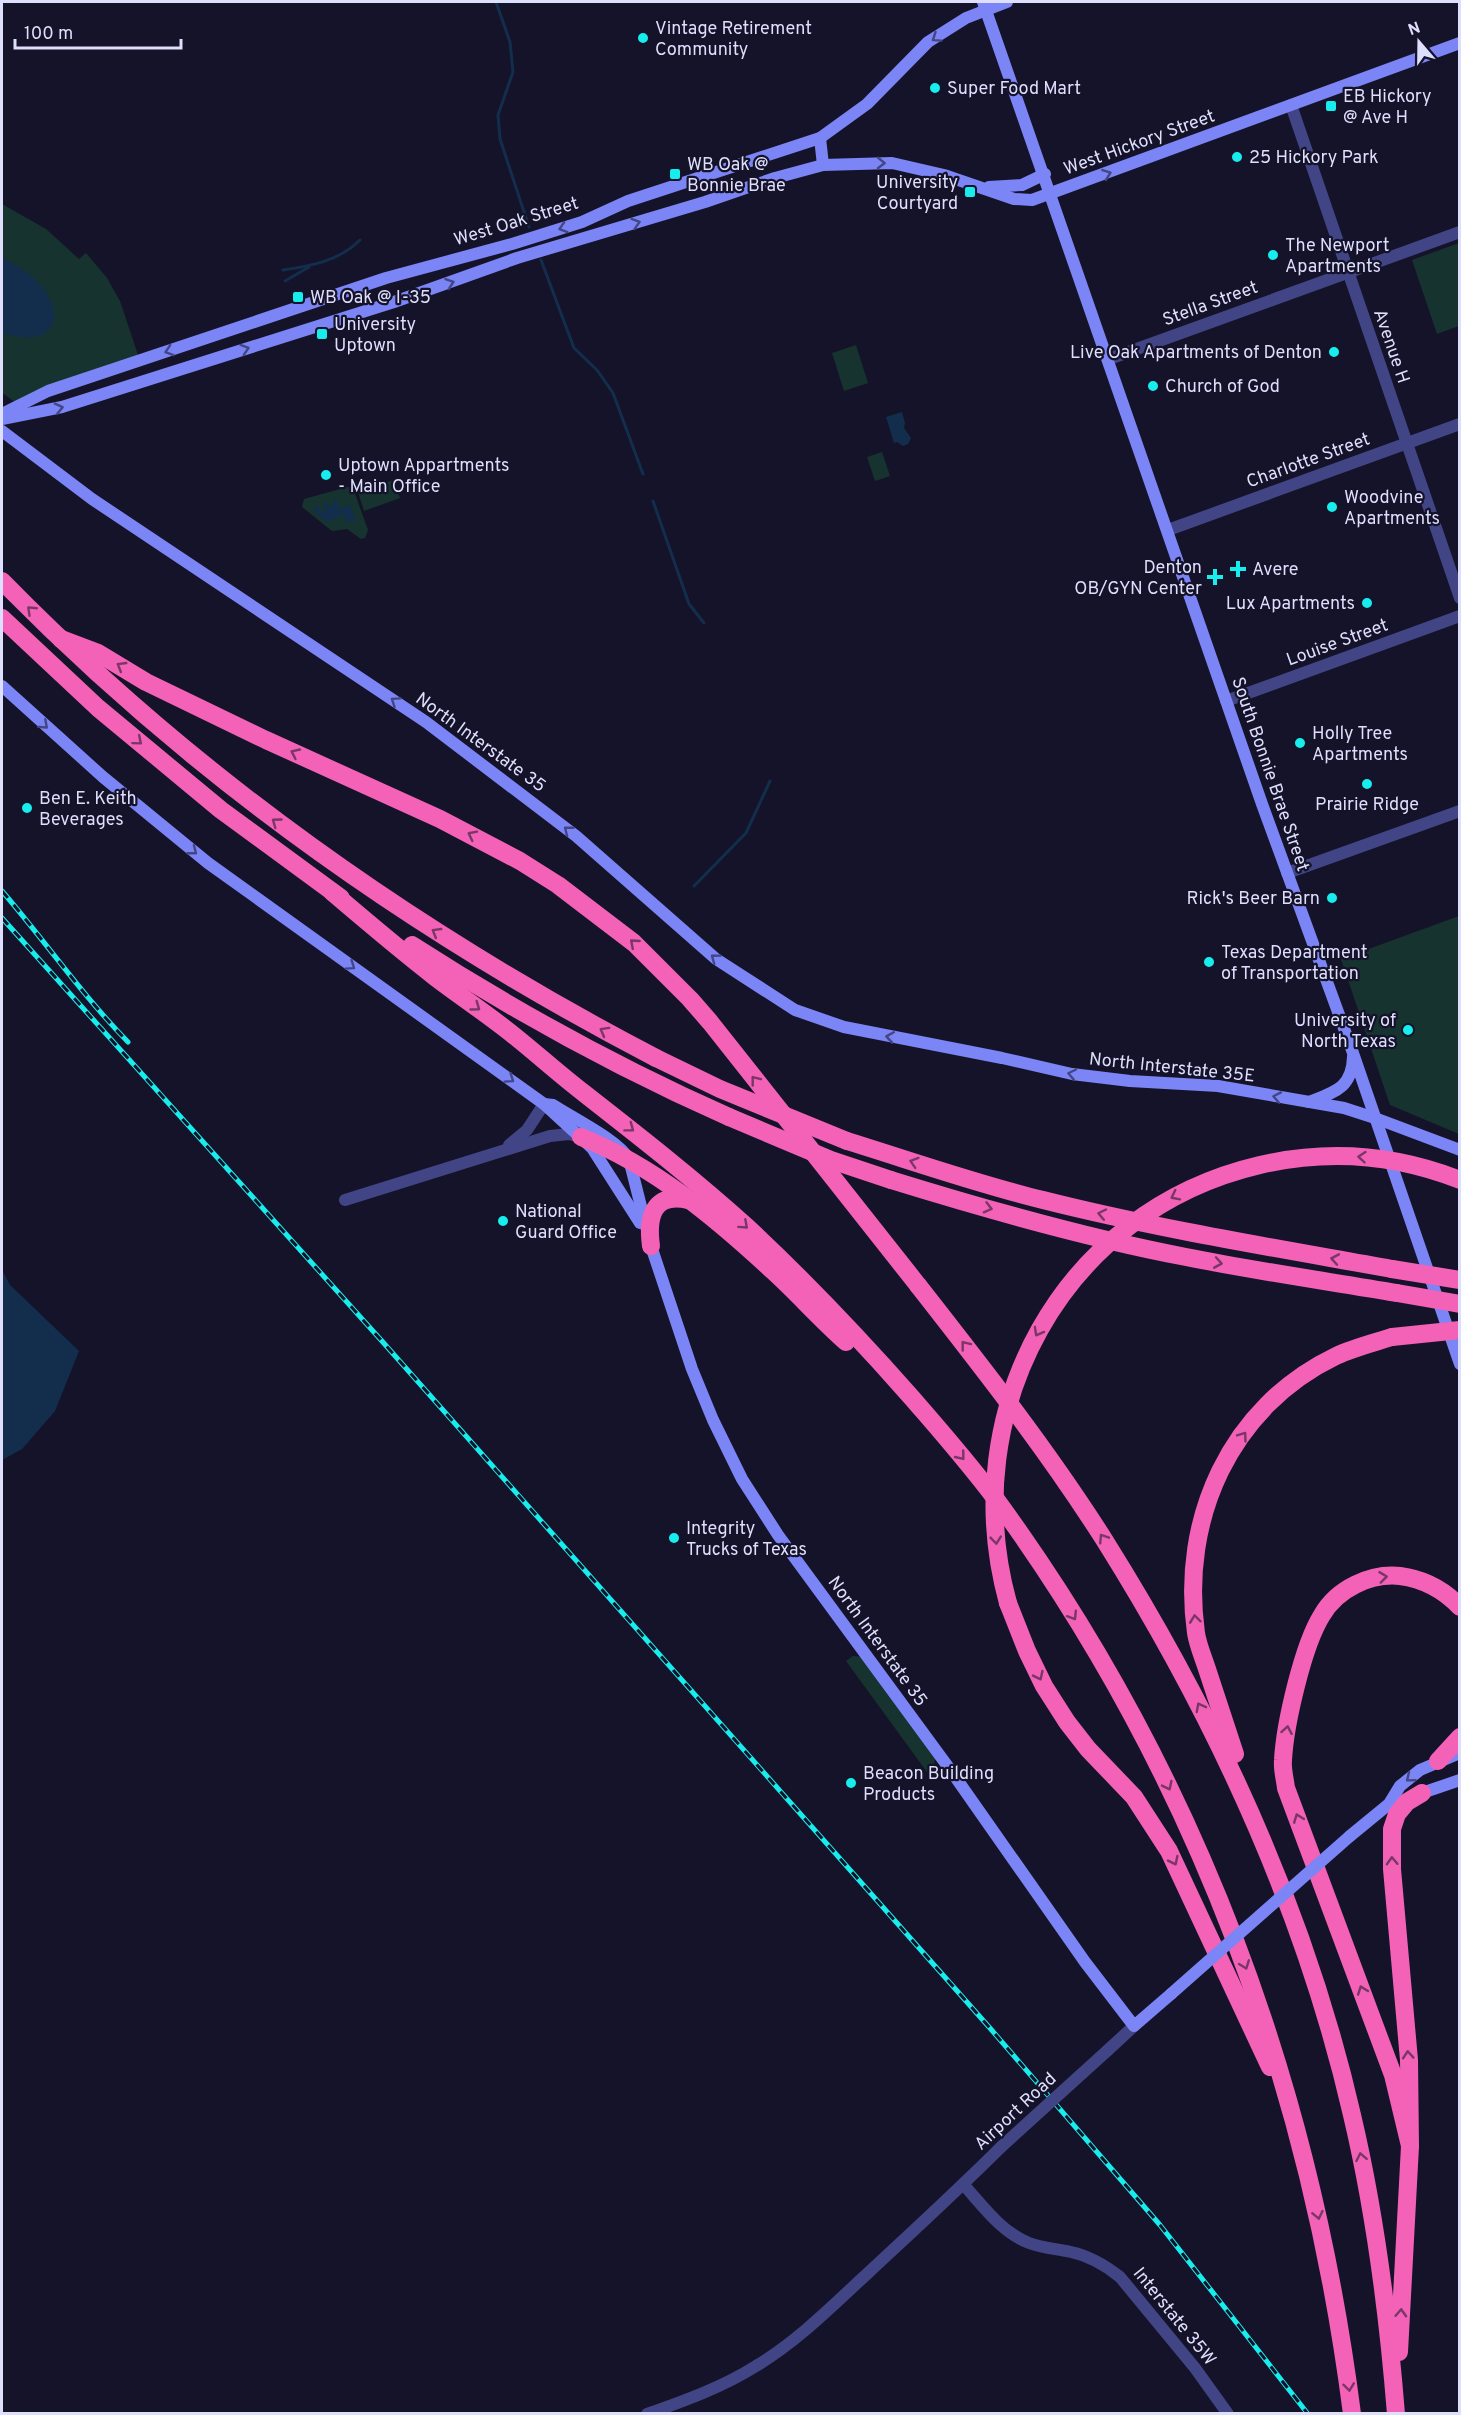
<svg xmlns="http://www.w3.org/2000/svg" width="1461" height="2415" font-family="Overpass,sans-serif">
	<rect width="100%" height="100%" fill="#151329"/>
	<g fill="#16332f">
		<path d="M 2,204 L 46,229 L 79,259 L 86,253 L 107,278 L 120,301 L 140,361 L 15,402 L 2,393 Z"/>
		<path d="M 1459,243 L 1459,326 L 1437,334 L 1412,260 Z"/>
		<path d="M 856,345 L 868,383 L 844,391 L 832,353 Z"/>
		<path d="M 882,452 L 890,476 L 875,481 L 867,457 Z"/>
		<path d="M 393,480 L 400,498 L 364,511 L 358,492 Z"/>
		<path d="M 347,487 L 351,487 L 354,491 L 368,530 L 365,538 L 361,539 L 347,529 L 332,531 L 302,507 L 304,499 Z"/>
		<path d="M 1459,916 L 1460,916 L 1459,1134 L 1390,1105 L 1341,959 Z"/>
		<path d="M 853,1656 L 863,1657 L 935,1756 C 935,1764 934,1768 927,1772 L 846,1661 Z"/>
	</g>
	<g fill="#132e4d">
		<path d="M 2,257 C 13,264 27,271 37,281 C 53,297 67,330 34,337 C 23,339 12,335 2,333 Z"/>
		<path d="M 902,412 L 905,423 L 904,428 L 911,438 L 908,444 L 903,446 L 897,442 L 894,443 L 886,417 Z"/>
		<path d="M 334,499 L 338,500 L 338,509 L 350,505 L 356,520 L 347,523 L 344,514 L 328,522 L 313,511 L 316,506 L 324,512 L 327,511 L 323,504 L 325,502 L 329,506 L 333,504 Z"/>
		<path d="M 2,1270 L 10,1285 L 79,1351 L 55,1411 L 22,1449 L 2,1460 Z"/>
	</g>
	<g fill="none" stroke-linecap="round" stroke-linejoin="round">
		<g stroke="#132e4d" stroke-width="3">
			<path d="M 496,2 L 510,42 L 513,72 L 498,115 L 500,139 L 529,227"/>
			<path d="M 541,260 L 574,348 L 597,370 L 613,393 L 643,474"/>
			<path d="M 283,270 C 311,266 339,261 360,240"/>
			<path d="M 285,281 L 309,267"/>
			<path d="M 653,501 L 689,604 L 704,623"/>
			<path d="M 694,886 L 746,833 L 770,781"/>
		</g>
		<g stroke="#424585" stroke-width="12">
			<path d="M 1291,105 L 1460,598"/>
			<path d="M 1109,359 L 1460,232"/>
			<path d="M 1168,530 L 1460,424"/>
			<path d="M 1226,701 L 1460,616"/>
			<path d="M 1287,873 L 1460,811"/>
			<path d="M 509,1145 L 527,1130 L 544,1104"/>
			<path d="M 345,1200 L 550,1136 L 569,1134 L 581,1137"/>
		</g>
		<g stroke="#424585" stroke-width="12">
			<path d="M 1108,2050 L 1134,2026"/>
			<path d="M 963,2184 C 983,2206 1001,2232 1029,2243 C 1042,2248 1057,2249 1071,2252 C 1090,2256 1105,2265 1120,2277 L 1195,2368 L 1228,2414"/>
			<path d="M 647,2414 C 684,2401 723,2387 756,2366 C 798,2341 833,2305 868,2273 C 913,2231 958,2190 1001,2147"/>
		</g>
		<g stroke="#7c85f5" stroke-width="12">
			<path d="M 983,2 L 1262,804 L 1353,1053 L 1460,1364"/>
			<path d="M 820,138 L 823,165"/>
			<path d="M 989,187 L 1022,185 L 1045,174"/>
			<path d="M 2,414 L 48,391 L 386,278 L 512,244 L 582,222 L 628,201 L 820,138 L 867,104 L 928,42 L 966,18 L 1007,2"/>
			<path d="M 2,419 L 62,407 L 394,302 L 517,258 L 705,202 L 775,178 L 823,165 L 892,163 L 944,175 L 1014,199 L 1032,200 L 1460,43"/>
			<path d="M 2,431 L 92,499 L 426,722 L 576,836 L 716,959 L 795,1010 L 844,1027 L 1002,1058 L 1072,1074 L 1130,1081 L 1218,1086 L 1344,1108 L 1375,1118 L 1460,1150"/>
			<path d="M 2,686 L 103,777 L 208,863 L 544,1104 L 592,1148 L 640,1223"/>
			<path d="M 1309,1102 C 1335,1092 1352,1088 1353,1057"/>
			<path d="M 544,1104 L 553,1105 C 573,1118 618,1140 629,1159 L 651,1246 L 692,1369 L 713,1420 L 742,1479 L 778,1535 L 949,1768 L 1085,1962 L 1134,2026 L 1171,1994"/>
			<path d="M 1416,1795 L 1460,1780"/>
			<path d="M 1350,1836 L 1389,1804 L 1400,1786 L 1420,1770 L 1460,1753"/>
		</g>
		<g stroke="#f362b6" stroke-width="18">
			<path d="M 2,581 C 193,776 414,932 656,1058"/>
			<path d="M 2,618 L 98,708 L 221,810 L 341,898"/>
			<path d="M 61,639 L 98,653 L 146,682 L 266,740 L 440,819 L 520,861 L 558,885 L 634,943 L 690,999 L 710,1022 C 779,1110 848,1197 917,1284 C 982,1367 1048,1451 1105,1541 C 1216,1718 1305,1910 1352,2115 C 1375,2212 1388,2314 1396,2414"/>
			<path d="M 332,892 C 366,921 400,950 435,977 C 460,996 487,1014 512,1034 C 536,1053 560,1075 585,1094 C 640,1137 695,1180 747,1227 C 805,1281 860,1339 912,1398 C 943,1434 975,1470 1003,1509 C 1197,1778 1310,2085 1352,2414"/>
			<path d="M 412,945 C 513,1010 618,1068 729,1117"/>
			<path d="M 581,1137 C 654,1166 717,1219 774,1272 C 799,1295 821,1320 846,1342"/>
			<path d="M 847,1141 C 912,1161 977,1184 1043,1200 C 1158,1229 1276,1248 1392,1269"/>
			<path d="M 891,1180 C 988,1210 1086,1238 1186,1257 C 1256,1271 1326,1281 1397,1293"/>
			<path d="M 651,1246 C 647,1217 653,1192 688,1200"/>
			<path d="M 1008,1603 L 1027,1651 L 1044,1686 L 1067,1722 L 1088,1749 L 1134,1797 L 1169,1851 L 1270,2067"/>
			<path d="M 1235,1754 C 1226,1727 1217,1699 1208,1672 C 1204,1659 1198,1646 1196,1633 C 1180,1519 1230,1407 1336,1356 C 1353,1348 1373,1343 1392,1337"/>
			<path d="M 1438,1761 L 1460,1737"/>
			<path d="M 1410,2146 L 1393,2075 L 1286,1788 C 1285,1779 1282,1769 1283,1760 C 1285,1724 1303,1645 1322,1615 C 1337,1589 1370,1573 1400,1576 C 1423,1579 1444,1590 1460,1607"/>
			<path d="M 1399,2352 L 1410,2146 L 1409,2060 L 1392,1869 L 1392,1829 L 1397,1814 L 1407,1802 L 1422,1793"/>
		</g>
		<g stroke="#18edee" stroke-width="5">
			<g id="rail">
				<path d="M 2,891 C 45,941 82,995 128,1042"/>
				<path d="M 2,918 L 381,1340 L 989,2027 L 1160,2225 L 1308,2414"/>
			</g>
		</g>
		<use href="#rail" stroke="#151329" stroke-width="3" stroke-dasharray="9" stroke-linecap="butt"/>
		<path stroke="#424585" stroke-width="12" d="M 1001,2147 L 1108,2050"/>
		<path stroke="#7c85f5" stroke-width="12" d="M 1171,1994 L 1350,1836"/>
		<g stroke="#f362b6" stroke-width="18">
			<path d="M 656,1058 L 720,1089 L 847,1141"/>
			<path d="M 729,1117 L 831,1160 L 891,1180"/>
			<path d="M 1392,1269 L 1460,1280"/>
			<path d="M 1397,1293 L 1460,1304"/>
			<path d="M 1392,1337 L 1460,1330"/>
			<path d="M 1008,1603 C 955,1411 1062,1211 1260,1165 C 1329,1149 1394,1154 1460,1180"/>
		</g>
	</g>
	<defs><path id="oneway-chevron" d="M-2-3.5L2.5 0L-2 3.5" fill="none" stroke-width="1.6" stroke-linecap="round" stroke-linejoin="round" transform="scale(1.5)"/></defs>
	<g stroke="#434685">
		<use href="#oneway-chevron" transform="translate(936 38) rotate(146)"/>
		<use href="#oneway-chevron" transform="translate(881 163) rotate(1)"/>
		<use href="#oneway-chevron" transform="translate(1107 174) rotate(-20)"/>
		<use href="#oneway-chevron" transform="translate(636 223) rotate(-17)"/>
		<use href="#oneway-chevron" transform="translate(563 228) rotate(162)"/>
		<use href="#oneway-chevron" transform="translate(450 283) rotate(-19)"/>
		<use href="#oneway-chevron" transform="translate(245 349) rotate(-18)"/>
		<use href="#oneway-chevron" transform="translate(169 351) rotate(162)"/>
		<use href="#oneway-chevron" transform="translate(59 408) rotate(-13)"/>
		<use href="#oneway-chevron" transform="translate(395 701) rotate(-146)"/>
		<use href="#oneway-chevron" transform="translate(44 725) rotate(42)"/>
		<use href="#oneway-chevron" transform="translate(568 830) rotate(-142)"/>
		<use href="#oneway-chevron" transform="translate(193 851) rotate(38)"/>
		<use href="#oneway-chevron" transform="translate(715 958) rotate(-143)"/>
		<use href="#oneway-chevron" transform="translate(351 966) rotate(35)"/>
		<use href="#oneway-chevron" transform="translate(890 1037) rotate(-171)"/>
		<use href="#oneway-chevron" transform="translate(1072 1074) rotate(-168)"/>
		<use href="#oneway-chevron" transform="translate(510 1079) rotate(35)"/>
		<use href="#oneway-chevron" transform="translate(1277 1097) rotate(-169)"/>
		<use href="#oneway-chevron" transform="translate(1410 1778) rotate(141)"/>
	</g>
	<g stroke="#793768">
		<use href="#oneway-chevron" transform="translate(31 610) rotate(-136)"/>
		<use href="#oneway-chevron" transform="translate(121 666) rotate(-149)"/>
		<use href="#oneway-chevron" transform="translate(138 741) rotate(40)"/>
		<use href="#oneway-chevron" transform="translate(295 753) rotate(-155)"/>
		<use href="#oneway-chevron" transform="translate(276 822) rotate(-144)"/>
		<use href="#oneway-chevron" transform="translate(472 835) rotate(-153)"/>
		<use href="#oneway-chevron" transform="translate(436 932) rotate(-149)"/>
		<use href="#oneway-chevron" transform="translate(634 943) rotate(-139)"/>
		<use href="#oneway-chevron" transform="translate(476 1007) rotate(36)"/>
		<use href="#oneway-chevron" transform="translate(604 1031) rotate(-151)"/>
		<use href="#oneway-chevron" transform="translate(755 1080) rotate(-128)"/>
		<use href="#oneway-chevron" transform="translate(630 1128) rotate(37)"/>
		<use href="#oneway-chevron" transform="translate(1362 1157) rotate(-175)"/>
		<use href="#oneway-chevron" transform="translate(914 1162) rotate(-162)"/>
		<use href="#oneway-chevron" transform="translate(1175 1196) rotate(153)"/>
		<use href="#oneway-chevron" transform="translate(988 1208) rotate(15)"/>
		<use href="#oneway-chevron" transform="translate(1102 1214) rotate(-168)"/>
		<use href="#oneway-chevron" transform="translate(744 1225) rotate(42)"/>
		<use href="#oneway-chevron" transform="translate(1335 1259) rotate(-170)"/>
		<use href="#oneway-chevron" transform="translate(1218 1263) rotate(10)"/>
		<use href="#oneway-chevron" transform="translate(1038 1332) rotate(119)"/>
		<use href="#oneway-chevron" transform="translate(965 1345) rotate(-128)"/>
		<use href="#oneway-chevron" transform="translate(1243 1436) rotate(-54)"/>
		<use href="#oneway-chevron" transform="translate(961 1456) rotate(51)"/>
		<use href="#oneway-chevron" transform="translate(1103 1538) rotate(-123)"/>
		<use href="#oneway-chevron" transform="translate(996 1540) rotate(84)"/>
		<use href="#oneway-chevron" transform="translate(1383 1577) rotate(-7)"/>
		<use href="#oneway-chevron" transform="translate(1073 1616) rotate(58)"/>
		<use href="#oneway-chevron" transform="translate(1195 1619) rotate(-97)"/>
		<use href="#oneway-chevron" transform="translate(1039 1676) rotate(64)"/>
		<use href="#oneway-chevron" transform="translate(1200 1707) rotate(-118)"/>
		<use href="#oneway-chevron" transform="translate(1287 1730) rotate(-80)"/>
		<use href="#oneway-chevron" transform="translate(1168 1786) rotate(64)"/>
		<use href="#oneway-chevron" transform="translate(1298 1818) rotate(-111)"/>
		<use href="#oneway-chevron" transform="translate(1174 1861) rotate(64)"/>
		<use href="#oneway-chevron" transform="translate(1392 1861) rotate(-92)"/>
		<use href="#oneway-chevron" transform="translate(1245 1965) rotate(69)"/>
		<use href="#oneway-chevron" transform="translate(1362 1990) rotate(-110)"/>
		<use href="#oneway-chevron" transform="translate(1408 2055) rotate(-94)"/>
		<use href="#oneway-chevron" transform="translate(1361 2157) rotate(-101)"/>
		<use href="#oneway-chevron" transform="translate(1318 2215) rotate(78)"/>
		<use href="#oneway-chevron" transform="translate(1401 2313) rotate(-87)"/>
		<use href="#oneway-chevron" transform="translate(1349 2387) rotate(83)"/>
	</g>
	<g fill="#18edee" stroke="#151329" stroke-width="2">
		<circle cx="643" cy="38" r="6"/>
		<circle cx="935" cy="88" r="6"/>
		<rect x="1325" y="100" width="12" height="12" rx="3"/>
		<circle cx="1237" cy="157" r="6"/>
		<rect x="669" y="168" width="12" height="12" rx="3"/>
		<rect x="964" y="186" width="12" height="12" rx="3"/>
		<circle cx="1273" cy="255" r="6"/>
		<rect x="292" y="291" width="12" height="12" rx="3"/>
		<rect x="316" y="328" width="12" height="12" rx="3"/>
		<circle cx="1334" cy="352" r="6"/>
		<circle cx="1153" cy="386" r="6"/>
		<circle cx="326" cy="475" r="6"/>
		<circle cx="1332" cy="507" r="6"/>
		<path d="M1235 560h6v6h6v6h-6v6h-6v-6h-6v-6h6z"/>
		<path d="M1212 568h6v6h6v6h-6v6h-6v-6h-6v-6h6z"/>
		<circle cx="1367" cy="603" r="6"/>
		<circle cx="1300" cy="743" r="6"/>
		<circle cx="1367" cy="784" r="6"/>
		<circle cx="27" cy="808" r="6"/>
		<circle cx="1332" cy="898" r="6"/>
		<circle cx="1209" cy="962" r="6"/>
		<circle cx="1408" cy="1030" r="6"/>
		<circle cx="503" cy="1221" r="6"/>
		<circle cx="674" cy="1538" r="6"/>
		<circle cx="851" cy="1783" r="6"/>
	</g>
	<g text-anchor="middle" stroke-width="4.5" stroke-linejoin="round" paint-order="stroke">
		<g font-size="18" fill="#dedefd" stroke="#151329" text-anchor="start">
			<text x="655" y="34">Vintage Retirement<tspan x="655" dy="21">Community</tspan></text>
			<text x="947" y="94">Super Food Mart</text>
			<text x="1343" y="102">EB Hickory<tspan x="1343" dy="21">@ Ave H</tspan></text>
			<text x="1249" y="163">25 Hickory Park</text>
			<text x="687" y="170">WB Oak @<tspan x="687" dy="21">Bonnie Brae</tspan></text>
			<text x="958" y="188" text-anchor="end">University<tspan x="958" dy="21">Courtyard</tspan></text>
			<text x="1285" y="251">The Newport<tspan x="1285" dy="21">Apartments</tspan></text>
			<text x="310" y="303">WB Oak @ I-35</text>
			<text x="334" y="330">University<tspan x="334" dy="21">Uptown</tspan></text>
			<text x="1322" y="358" text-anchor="end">Live Oak Apartments of Denton</text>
			<text x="1165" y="392">Church of God</text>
			<text x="338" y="471">Uptown Appartments<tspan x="338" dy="21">- Main Office</tspan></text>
			<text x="1344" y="503">Woodvine<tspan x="1344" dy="21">Apartments</tspan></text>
			<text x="1202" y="573" text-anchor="end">Denton<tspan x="1202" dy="21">OB/GYN Center</tspan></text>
			<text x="1252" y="575">Avere</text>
			<text x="1355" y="609" text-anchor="end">Lux Apartments</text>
			<text x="1312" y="739">Holly Tree<tspan x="1312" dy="21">Apartments</tspan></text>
			<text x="39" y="804">Ben E. Keith<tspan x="39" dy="21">Beverages</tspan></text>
			<text x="1367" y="810" text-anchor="middle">Prairie Ridge</text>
			<text x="1320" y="904" text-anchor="end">Rick's Beer Barn</text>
			<text x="1221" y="958">Texas Department<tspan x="1221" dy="21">of Transportation</tspan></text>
			<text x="1396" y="1026" text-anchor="end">University of<tspan x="1396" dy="21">North Texas</tspan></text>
			<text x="515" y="1217">National<tspan x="515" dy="21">Guard Office</tspan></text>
			<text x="686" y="1534">Integrity<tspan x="686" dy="21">Trucks of Texas</tspan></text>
			<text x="863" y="1779">Beacon Building<tspan x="863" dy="21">Products</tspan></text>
		</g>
		<g font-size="18" fill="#dedefd" stroke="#151329">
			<text transform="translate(1139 142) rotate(-20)" y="6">West Hickory Street</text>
			<text transform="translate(516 221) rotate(-17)" y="6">West Oak Street</text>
			<text transform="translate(1210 303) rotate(-20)" y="6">Stella Street</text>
			<text transform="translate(1392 346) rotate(71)" y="6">Avenue H</text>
			<text transform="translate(1308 460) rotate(-20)" y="6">Charlotte Street</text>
			<text transform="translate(1337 642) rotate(-20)" y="6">Louise Street</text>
			<text transform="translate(481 742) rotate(36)" y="6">North Interstate 35</text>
			<text transform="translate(1271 774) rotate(71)" y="6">South Bonnie Brae Street</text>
			<text transform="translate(1172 1067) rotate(6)" y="6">North Interstate 35E</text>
			<text transform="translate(878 1641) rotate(54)" y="6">North Interstate 35</text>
			<text transform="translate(1015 2111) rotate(-43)" y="6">Airport Road</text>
			<text transform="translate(1175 2316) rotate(51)" y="6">Interstate 35W</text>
		</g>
	</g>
	<rect width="1461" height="2415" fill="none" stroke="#dedefd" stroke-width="6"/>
	<g transform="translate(1419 42) rotate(340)" stroke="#151329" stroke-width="4.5" paint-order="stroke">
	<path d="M0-4.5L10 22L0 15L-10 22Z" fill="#dedefd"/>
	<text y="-9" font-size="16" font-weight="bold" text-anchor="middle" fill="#dedefd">N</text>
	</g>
	<path d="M15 39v9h166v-9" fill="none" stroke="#dedefd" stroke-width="3"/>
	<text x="24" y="39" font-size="18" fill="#dedefd" stroke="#151329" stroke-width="4.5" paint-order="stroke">100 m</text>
</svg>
